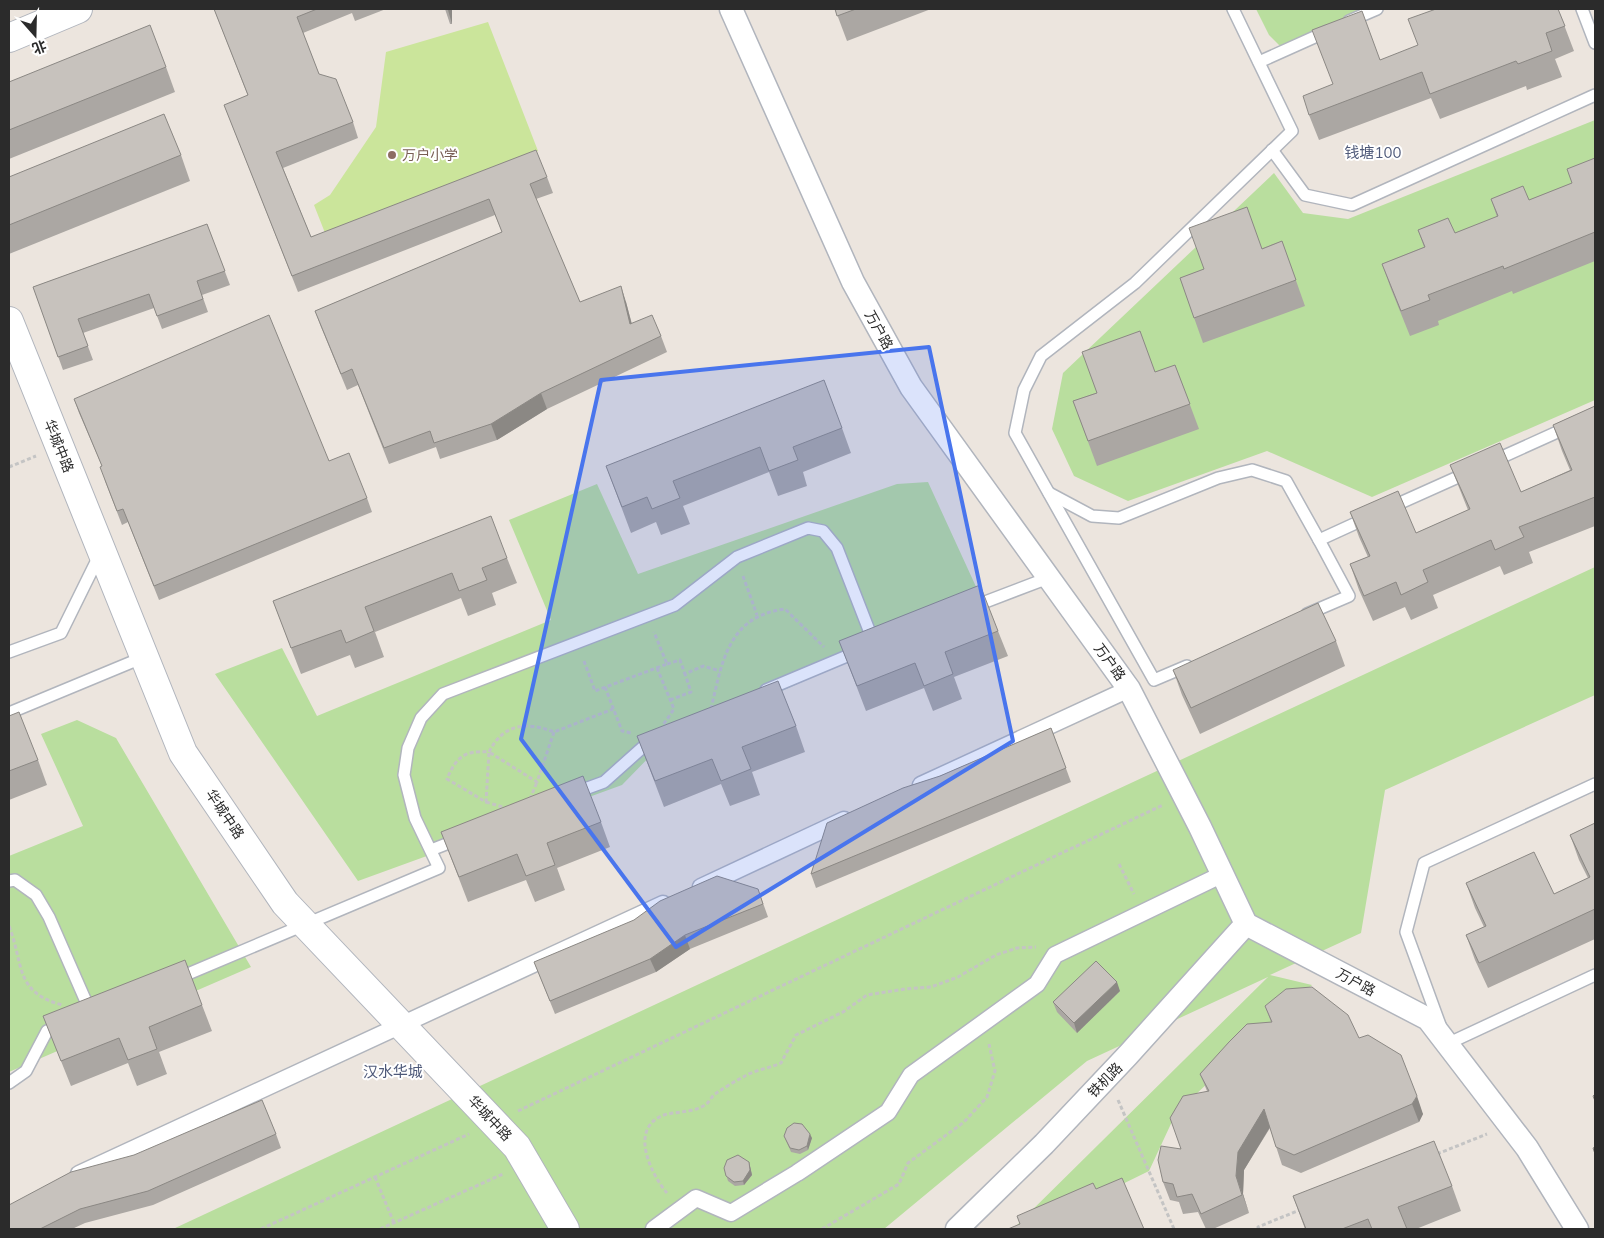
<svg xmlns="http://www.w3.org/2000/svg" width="1604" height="1238" font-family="Mulish,'Noto Sans SC',sans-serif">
	<rect width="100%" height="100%" fill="#ece5de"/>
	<g fill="#b9de9e">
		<path d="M 1256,9 L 1377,9 L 1284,50 L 1269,35 Z"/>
		<path d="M 1595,120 L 1595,400 L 1372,497 L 1267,451 L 1128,501 L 1074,476 L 1052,429 L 1063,373 L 1274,173 L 1303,213 L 1348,219 Z"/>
		<path d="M 928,482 L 978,591 L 893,641 L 661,745 L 622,785 L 358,881 L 215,674 L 282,648 L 317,716 L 551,620 L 509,520 L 597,484 L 638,574 L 897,484 Z"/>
		<path d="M 1595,567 L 1595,695 L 1385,790 L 1361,933 L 1270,975 L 1312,985 L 1176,1113 L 1149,1171 L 1031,1229 L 1013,1229 L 1268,977 L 1087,1061 L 884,1229 L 173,1229 Z"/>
		<path d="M 77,720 L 116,738 L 251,967 L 9,1072 L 9,856 L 83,826 L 41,734 Z"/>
	</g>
	<path fill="#cbe59b" d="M 488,22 L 538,151 L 327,238 L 314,205 L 330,195 L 376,127 L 386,52 Z"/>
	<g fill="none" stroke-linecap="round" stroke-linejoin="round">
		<g stroke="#b1b5bd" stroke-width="14">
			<g id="service">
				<path d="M 1582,9 L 1595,43"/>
				<path d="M 1349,21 L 1377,9"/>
				<path d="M 1259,62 L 1328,31"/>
				<path d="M 1272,150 L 1305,195 L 1352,205 L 1595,95"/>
				<path d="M 1491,462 L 1595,415"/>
				<path d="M 1049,493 L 1092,516 L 1119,518 L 1218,478 L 1252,470 L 1286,481 L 1319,540"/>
				<path d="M 1389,508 L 1467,473"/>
				<path d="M 972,607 L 1048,578"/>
				<path d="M 1307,614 L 1349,596 L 1319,540 L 1367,518"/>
				<path d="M 9,652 L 61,633 L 100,554"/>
				<path d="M 1187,666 L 1154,680 L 1015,433 L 1024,390 L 1041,356 L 1135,283 L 1292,131 L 1233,9"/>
				<path d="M 766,690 L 859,651"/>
				<path d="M 9,713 L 144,657"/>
				<path d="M 574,793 L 604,782 L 652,739"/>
				<path d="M 431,850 L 459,839"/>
				<path d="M 9,881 L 15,880 L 36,895 L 49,917 L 91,1013"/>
				<path d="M 176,979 L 439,868 L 415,818 L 404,775 L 408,748 L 421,718 L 443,694 L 675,605 L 737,557 L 808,528 L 823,531 L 837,548 L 874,643"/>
				<path d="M 1440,1025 L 1406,932 L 1424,863 L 1595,784"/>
				<path d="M 1446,1042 L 1447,1044 L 1595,975"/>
				<path d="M 9,1083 L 26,1071 L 47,1031 L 61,1025"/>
			</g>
		</g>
		<g stroke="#b1b5bd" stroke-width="19">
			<g id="pedestrian">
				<path d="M 921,785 L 1129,689"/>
				<path d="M 701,887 L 844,820"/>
				<path d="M 79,1174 L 663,904"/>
				<path d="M 654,1229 L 696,1198 L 731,1213 L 797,1173 L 888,1112 L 911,1075 L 1037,984 L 1055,955 L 1223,874"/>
			</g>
		</g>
		<g stroke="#b1b5bd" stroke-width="25">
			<g id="minor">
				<path d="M 731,9 L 853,282 L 911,387 L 1129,689 L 1200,827 L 1246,924 L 1428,1019 L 1527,1148 L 1577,1229"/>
				<path d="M 957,1229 L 1044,1144 L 1128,1055 L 1246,924"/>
			</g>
		</g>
		<g stroke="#b1b5bd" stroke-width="30">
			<g id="tertiary">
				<path d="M 9,38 L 78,9"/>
				<path d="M 9,321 L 183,753 L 285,903 L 517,1147 L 565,1229"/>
			</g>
		</g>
		<g stroke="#c4c4c4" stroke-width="3" stroke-dasharray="4 2.5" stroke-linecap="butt">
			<path d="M 9,467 L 36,456"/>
			<path d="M 743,576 L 757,615"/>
			<path d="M 584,661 L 595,691 L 667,664 L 654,632"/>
			<path d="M 667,664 L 680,660 L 685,674"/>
			<path d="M 657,668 L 674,709 L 663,725"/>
			<path d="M 605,687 L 622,731 L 631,733"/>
			<path d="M 670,700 L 691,692 L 685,674 L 703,666 L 720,671"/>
			<path d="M 711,709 C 722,662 728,616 785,609 L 824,647"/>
			<path d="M 554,732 L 537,782 L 489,752 L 486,802 L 447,779 C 456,757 465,750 489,752 C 503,724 526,721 554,732 L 613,709"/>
			<path d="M 530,799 L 537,782"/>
			<path d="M 486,802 L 506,808"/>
			<path d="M 1119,864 L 1134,894"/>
			<path d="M 9,926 C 24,964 14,992 62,1005"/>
			<path d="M 1118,1100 L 1174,1229"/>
			<path d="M 518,1111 L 1163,805"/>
			<path d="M 1437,1154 L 1487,1134"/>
			<path d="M 375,1177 L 394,1223"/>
			<path d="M 667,1193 C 651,1174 628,1128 664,1115 C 678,1111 692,1113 705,1105 C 709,1103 711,1097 715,1094 C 724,1088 735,1081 745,1076 C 755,1070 770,1068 781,1063 L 796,1035 L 843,1012 L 867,995 L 905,989 L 931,987 L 958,977 L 996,955 L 1017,948 L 1036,947"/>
			<path d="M 261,1229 L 469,1134"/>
			<path d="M 380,1229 L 503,1174"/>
			<path d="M 822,1229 L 899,1184 L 908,1163 L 964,1122 L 987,1097 L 995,1071 L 989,1044"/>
			<path d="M 1259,1229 L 1258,1227 L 1302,1209"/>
		</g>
		<use href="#service" stroke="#fff" stroke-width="11"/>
		<use href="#pedestrian" stroke="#fff" stroke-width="16"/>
		<use href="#minor" stroke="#fff" stroke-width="22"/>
		<use href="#tertiary" stroke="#fff" stroke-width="28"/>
	</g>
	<g fill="#aba7a3">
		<path d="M 214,9 L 386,9 L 355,21 L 352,13 L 303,33 L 319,74 L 353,122 L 358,138 L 283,168 L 311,237 L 547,177 L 553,193 L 536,199 L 580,302 L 626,302 L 632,324 L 661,336 L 667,352 L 547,409 L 497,440 L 440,459 L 436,447 L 389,464 L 358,385 L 347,390 L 321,327 L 315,311 L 502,232 L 495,215 L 298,292 L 224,105 L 248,96 Z"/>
		<path d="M 445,9 L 452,9 L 452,24 L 450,24 Z"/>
		<path d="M 835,9 L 931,9 L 847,41 Z"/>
		<path d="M 1558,9 L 1574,51 L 1555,59 L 1562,77 L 1527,90 L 1526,86 L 1440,119 L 1431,98 L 1319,140 L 1309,115 L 1332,85 L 1380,60 Z"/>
		<path d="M 166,67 L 175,92 L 9,159 L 9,82 Z"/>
		<path d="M 181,155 L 190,181 L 9,254 L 9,177 Z"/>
		<path d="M 1595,158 L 1595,261 L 1513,294 L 1512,291 L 1438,321 L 1439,325 L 1410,336 L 1391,289 L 1382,264 L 1424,247 L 1418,230 L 1455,233 L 1497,217 L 1491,199 L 1529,200 L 1572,183 Z"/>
		<path d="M 207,224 L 230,285 L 202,295 L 208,312 L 162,329 L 154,308 L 83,333 L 93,360 L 63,370 L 33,287 Z"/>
		<path d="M 1282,241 L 1305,306 L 1203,343 L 1180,278 Z"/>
		<path d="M 1175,365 L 1199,429 L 1097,466 L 1073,401 Z"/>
		<path d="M 74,399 L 329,461 L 367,498 L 372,512 L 159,600 L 128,522 L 122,525 L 105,481 L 102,466 L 79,413 Z"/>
		<path d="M 1595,406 L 1595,526 L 1529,552 L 1533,563 L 1504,575 L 1500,566 L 1433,595 L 1438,608 L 1411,620 L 1405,607 L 1373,621 L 1359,590 L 1350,564 L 1368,557 L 1359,537 L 1350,512 L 1416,533 L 1468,510 L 1450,465 L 1521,492 L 1570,470 L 1562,451 L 1553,425 Z"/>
		<path d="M 842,428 L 851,453 L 803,472 L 807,486 L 778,496 L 769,472 L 683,506 L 690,524 L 661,535 L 656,522 L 631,533 L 606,466 Z"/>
		<path d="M 507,558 L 517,583 L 492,593 L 496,605 L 468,616 L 461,598 L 375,632 L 384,657 L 355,668 L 350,655 L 301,674 L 273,601 Z"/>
		<path d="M 998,631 L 1008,656 L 954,677 L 962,699 L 933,711 L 924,688 L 866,711 L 839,641 Z"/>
		<path d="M 1336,641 L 1345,666 L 1200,734 L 1182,695 L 1173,670 Z"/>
		<path d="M 9,716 L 38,760 L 47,785 L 9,800 Z"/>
		<path d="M 796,726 L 805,752 L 752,772 L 760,795 L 730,806 L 721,784 L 664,807 L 637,736 Z"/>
		<path d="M 1051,728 L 1071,782 L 816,888 L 811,874 L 940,776 Z"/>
		<path d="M 601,822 L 610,847 L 557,868 L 565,890 L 535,902 L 526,880 L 468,902 L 441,832 Z"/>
		<path d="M 1595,823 L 1595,939 L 1488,988 L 1475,960 L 1466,935 L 1484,927 L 1475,908 L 1466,883 L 1554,894 L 1588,878 L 1579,860 L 1570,835 Z"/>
		<path d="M 758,889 L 768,917 L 690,949 L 656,972 L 555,1014 L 534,962 Z"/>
		<path d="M 1120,991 L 1077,1033 L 1057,1012 L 1053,1002 Z"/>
		<path d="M 202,1005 L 212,1031 L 159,1052 L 167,1074 L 137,1086 L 128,1063 L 71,1086 L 43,1016 Z"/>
		<path d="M 1265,1006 L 1359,1038 L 1423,1114 L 1419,1122 L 1301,1173 L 1282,1165 L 1270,1128 L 1244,1170 L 1243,1194 L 1249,1213 L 1213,1229 L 1206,1229 L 1198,1212 L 1183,1214 L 1179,1202 L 1170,1200 L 1163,1182 L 1181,1149 L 1207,1091 L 1200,1074 L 1271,1022 Z"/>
		<path d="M 276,1134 L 281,1148 L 153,1205 L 85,1223 L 72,1229 L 9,1229 Z"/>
		<path d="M 784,1136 L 812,1138 L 808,1150 L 800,1154 L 791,1152 Z"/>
		<path d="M 750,1166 L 752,1175 L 744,1185 L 735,1186 L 728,1181 L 724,1168 Z"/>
		<path d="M 1452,1186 L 1461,1211 L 1416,1229 L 1305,1229 L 1293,1196 Z"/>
	</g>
	<g fill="#8b8884">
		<path d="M 448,9 L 452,9 L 452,24 L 448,10 Z"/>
		<path d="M 621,286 L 626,302 L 636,341 L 630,324 Z"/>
		<path d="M 541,393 L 547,409 L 497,440 L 491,424 Z"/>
		<path d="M 685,935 L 690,949 L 656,972 L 650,959 Z"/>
		<path d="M 1117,982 L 1120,991 L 1077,1033 L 1074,1023 Z"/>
		<path d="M 1417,1096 L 1423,1114 L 1419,1122 L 1412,1104 Z"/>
		<path d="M 1264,1109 L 1270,1127 L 1244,1170 L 1243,1194 L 1249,1213 L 1236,1176 L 1238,1152 Z"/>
		<path d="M 810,1134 L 812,1138 L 808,1150 L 807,1146 Z"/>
		<path d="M 749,1162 L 752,1175 L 744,1185 L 743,1181 Z"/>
	</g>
	<g fill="#c7c2bd" stroke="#8b8884">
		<path d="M 214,9 L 317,9 L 297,17 L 319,74 L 336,79 L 353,122 L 276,152 L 311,237 L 536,150 L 547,177 L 530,184 L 580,302 L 621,286 L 630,324 L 652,315 L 661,336 L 541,393 L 491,424 L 434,443 L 430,431 L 384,448 L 352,369 L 341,374 L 315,311 L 502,232 L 489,199 L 292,276 L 224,105 L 248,95 Z"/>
		<path d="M 835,9 L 856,9 L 837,16 Z"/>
		<path d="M 1436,9 L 1558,9 L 1565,26 L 1546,33 L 1552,51 L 1518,64 L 1516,61 L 1430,94 L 1422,72 L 1309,115 L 1303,96 L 1333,84 L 1312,30 L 1362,11 L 1380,60 L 1418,45 L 1408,19 Z"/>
		<path d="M 150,25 L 166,67 L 9,130 L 9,82 Z"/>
		<path d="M 164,114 L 181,155 L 9,225 L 9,177 Z"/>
		<path d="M 1595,158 L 1595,232 L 1504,269 L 1503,266 L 1428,295 L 1430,300 L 1401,311 L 1382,264 L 1425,247 L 1418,230 L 1448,218 L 1455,233 L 1498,216 L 1491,199 L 1523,186 L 1529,200 L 1572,183 L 1567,169 Z"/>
		<path d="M 1247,207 L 1262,249 L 1282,241 L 1296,280 L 1194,318 L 1180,278 L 1204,269 L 1189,228 Z"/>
		<path d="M 207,224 L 225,271 L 197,281 L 203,299 L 157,316 L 149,294 L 78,319 L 88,346 L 58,357 L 33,287 Z"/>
		<path d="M 269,315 L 329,461 L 349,453 L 367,498 L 154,586 L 123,509 L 117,511 L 100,467 L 102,466 L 74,399 Z"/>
		<path d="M 1140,331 L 1155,372 L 1175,365 L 1190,404 L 1088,441 L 1073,401 L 1097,393 L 1082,352 Z"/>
		<path d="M 824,380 L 842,428 L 793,447 L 798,460 L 769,471 L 760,447 L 673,481 L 680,498 L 652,509 L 647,497 L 622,507 L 606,466 Z"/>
		<path d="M 1595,406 L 1595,497 L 1519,527 L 1524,537 L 1495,550 L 1491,540 L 1423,570 L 1428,582 L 1401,595 L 1396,582 L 1364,596 L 1350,564 L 1370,556 L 1350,512 L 1398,491 L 1416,533 L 1470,509 L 1450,465 L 1500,443 L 1521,492 L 1572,470 L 1553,425 Z"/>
		<path d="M 491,516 L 507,558 L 482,568 L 487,580 L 459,591 L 452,573 L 365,607 L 374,631 L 346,643 L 341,630 L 291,648 L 273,601 Z"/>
		<path d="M 980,585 L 998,631 L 945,652 L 953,674 L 924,686 L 915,663 L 857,686 L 839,641 Z"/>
		<path d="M 1318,603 L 1336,641 L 1191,708 L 1173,670 Z"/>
		<path d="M 778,681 L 796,726 L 742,747 L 751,769 L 721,781 L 712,759 L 655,781 L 637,736 Z"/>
		<path d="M 19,712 L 38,760 L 9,771 L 9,716 Z"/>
		<path d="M 1051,728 L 1066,768 L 811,874 L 827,823 L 903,788 L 940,776 Z"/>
		<path d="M 583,776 L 601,822 L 547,843 L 555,865 L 526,876 L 517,854 L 459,877 L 441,832 Z"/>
		<path d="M 1595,823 L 1595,909 L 1479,963 L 1466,935 L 1486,926 L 1466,883 L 1534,852 L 1554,894 L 1590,877 L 1570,835 Z"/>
		<path d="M 717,876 L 758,889 L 763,904 L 685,935 L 650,959 L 550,1001 L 534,962 L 634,920 L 660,901 Z"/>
		<path d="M 185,960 L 202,1005 L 149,1027 L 157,1049 L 128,1060 L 119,1038 L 61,1061 L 43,1016 Z"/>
		<path d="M 1096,961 L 1117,982 L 1074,1023 L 1053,1002 Z"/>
		<path d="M 1312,987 L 1348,1015 L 1359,1038 L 1368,1035 L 1401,1055 L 1417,1096 L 1412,1104 L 1294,1155 L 1276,1147 L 1264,1109 L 1238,1152 L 1236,1176 L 1242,1195 L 1201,1214 L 1192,1194 L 1177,1197 L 1173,1184 L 1163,1182 L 1158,1160 L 1161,1146 L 1181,1149 L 1170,1118 L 1183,1096 L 1209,1091 L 1200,1074 L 1229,1042 L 1247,1024 L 1272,1022 L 1265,1006 L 1286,989 Z"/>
		<path d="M 1595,1094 L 1595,1101 L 1593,1096 Z"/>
		<path d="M 262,1100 L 276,1134 L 148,1191 L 80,1209 L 40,1229 L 9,1229 L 9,1205 L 71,1172 L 134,1155 Z"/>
		<path d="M 794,1123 L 802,1124 L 810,1134 L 807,1146 L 799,1150 L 790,1148 L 784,1136 L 787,1128 Z"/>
		<path d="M 1434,1141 L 1452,1186 L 1398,1207 L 1407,1229 L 1372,1229 L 1368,1219 L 1342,1229 L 1306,1229 L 1293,1196 Z"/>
		<path d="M 1595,1147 L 1595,1154 L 1593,1148 Z"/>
		<path d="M 738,1155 L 749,1162 L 750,1170 L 743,1181 L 734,1182 L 726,1176 L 724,1168 L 727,1160 Z"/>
		<path d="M 1122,1178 L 1144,1229 L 1008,1229 L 1020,1224 L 1017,1216 L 1093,1183 L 1096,1189 Z"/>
	</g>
	<path fill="#4975ed" fill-opacity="0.2" stroke="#4975ed" stroke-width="4" stroke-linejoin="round" d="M 929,347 L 1013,741 L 676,947 L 521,739 L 601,380 Z"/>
	<circle fill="#8d6e63" stroke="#fff" stroke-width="2" cx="392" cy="155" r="5"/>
	<g text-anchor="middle" stroke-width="4" stroke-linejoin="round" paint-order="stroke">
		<g font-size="14" fill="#785e54" stroke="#fff" text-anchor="start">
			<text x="402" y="160">万户小学</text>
		</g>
		<g font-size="14" fill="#2b2b2b" stroke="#fff">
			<text transform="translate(879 330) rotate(61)" y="5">万户路</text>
			<text transform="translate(59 446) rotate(68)" y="5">华城中路</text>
			<text transform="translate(1110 662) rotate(54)" y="5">万户路</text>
			<text transform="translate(225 814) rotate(56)" y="5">华城中路</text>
			<text transform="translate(1356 982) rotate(28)" y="5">万户路</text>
			<text transform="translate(1105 1080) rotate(-46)" y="5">铁机路</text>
			<text transform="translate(490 1118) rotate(47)" y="5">华城中路</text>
		</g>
		<g font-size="15" fill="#4e5979" stroke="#fff">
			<text x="1373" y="158">钱塘100</text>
			<text x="393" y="1077">汉水华城</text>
		</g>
	</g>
	<rect width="1604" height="1238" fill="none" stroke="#2b2b2b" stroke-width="20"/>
	<g transform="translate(35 35) rotate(160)" stroke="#ffffff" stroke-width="4" paint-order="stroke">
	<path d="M0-4L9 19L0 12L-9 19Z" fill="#2b2b2b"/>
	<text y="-8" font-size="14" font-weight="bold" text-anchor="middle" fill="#2b2b2b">北</text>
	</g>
</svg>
